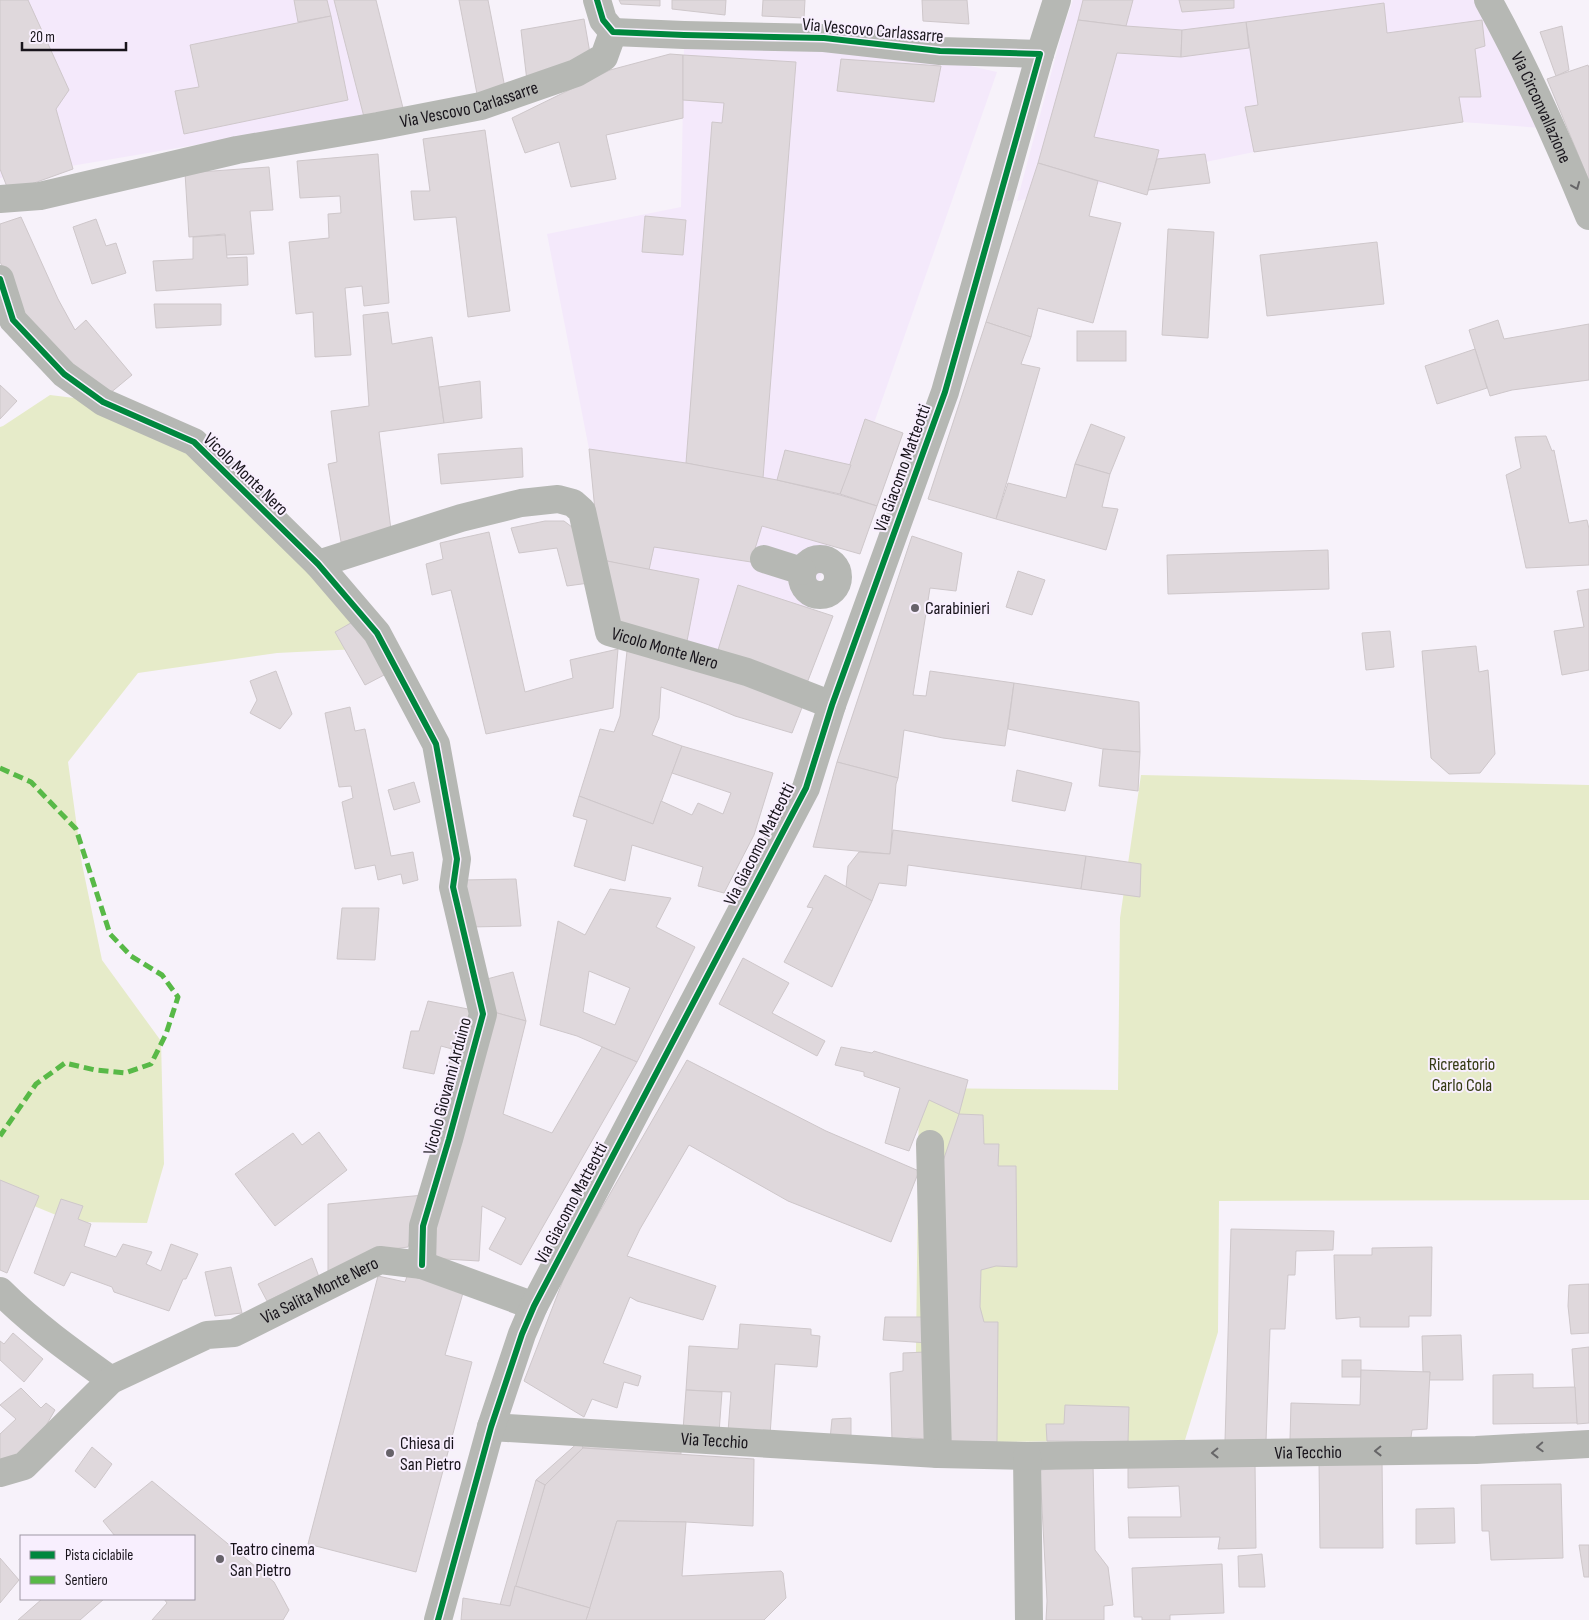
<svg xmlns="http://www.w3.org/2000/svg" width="1589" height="1620" font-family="'Sofia Sans Condensed',sans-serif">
	<rect width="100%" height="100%" fill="#f7f2fa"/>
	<g fill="#f4e9fb">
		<path d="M 0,0 L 340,0 L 373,115 L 0,178 Z"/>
		<path d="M 1073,0 L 1487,0 L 1554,129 L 1462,122 L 1254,152 L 1017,201 L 1063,29 Z"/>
		<path d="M 684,47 L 797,48 L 944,60 L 997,72 L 785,677 L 616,625 L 598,538 L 589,449 L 547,234 L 681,207 Z"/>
	</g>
	<g fill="#e6ebc9">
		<path d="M 50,395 L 131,405 L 343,579 L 358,649 L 277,653 L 138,673 L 68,762 L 82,864 L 102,960 L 161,1041 L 164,1164 L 147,1223 L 73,1222 L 0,1192 L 0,427 L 3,426 Z"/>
		<path d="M 1141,775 L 1589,785 L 1589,1200 L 1219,1201 L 1218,1332 L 1185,1440 L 997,1442 L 997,1438 L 915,1437 L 919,1088 L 1118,1090 L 1120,918 Z"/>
	</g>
	<g fill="#dfd8dc" stroke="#cec7ca" fill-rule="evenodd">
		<path d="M 0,0 L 28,0 L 69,90 L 56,109 L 73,169 L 9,192 L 0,169 Z"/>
		<path d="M 294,0 L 327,0 L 331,16 L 298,22 Z"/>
		<path d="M 334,0 L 376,0 L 403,108 L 364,117 Z"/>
		<path d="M 459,0 L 488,0 L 505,88 L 477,94 Z"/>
		<path d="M 619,0 L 660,0 L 660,6 L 621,4 Z"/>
		<path d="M 672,0 L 726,0 L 725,15 L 672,9 Z"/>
		<path d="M 763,0 L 805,0 L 804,18 L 762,16 Z"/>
		<path d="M 922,0 L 967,0 L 969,24 L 923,21 Z"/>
		<path d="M 1083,0 L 1133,0 L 1126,26 L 1078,20 Z"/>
		<path d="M 1179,0 L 1234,0 L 1234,8 L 1182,12 Z"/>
		<path d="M 1384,3 L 1387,33 L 1482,20 L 1485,46 L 1475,49 L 1481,97 L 1459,97 L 1463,122 L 1254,152 L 1245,107 L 1258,105 L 1246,22 Z"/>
		<path d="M 331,16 L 348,100 L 184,134 L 175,91 L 199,87 L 190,45 Z"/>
		<path d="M 584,19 L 591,59 L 527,81 L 521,30 Z"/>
		<path d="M 1078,20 L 1126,26 L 1182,30 L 1181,57 L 1117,53 L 1094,137 L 1159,150 L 1147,195 L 1038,163 Z"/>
		<path d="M 1246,22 L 1249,48 L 1181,57 L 1182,30 Z"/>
		<path d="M 1562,26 L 1569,70 L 1556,76 L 1540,32 Z"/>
		<path d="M 670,54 L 683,55 L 683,118 L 606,135 L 616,179 L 571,187 L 559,142 L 525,153 L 512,118 L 610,70 Z"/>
		<path d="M 683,55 L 796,62 L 763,478 L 686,463 L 712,122 L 722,123 L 724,103 L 683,100 Z"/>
		<path d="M 841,59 L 941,66 L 934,102 L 837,91 Z"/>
		<path d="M 1588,65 L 1589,68 L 1589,181 L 1547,79 Z"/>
		<path d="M 485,130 L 510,311 L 468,317 L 456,217 L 414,220 L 411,191 L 430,191 L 423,139 Z"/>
		<path d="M 378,154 L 389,303 L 364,306 L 362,286 L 345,288 L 351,355 L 315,357 L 313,312 L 296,314 L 289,242 L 329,238 L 328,214 L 341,213 L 340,196 L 300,198 L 297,161 Z"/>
		<path d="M 1205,154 L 1210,183 L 1148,190 L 1157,159 Z"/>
		<path d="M 1038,163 L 1098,181 L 1089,216 L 1121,223 L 1093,323 L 1038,308 L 1031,337 L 986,322 Z"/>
		<path d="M 269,167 L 273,210 L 250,211 L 254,254 L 226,255 L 225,234 L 189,237 L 185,173 Z"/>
		<path d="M 645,216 L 686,220 L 683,255 L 642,252 Z"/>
		<path d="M 21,217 L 58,299 L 75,330 L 86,320 L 132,375 L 109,394 L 88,385 L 21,317 L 14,289 L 0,262 L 0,224 Z"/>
		<path d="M 96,219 L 106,246 L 116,243 L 126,273 L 92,284 L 73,227 Z"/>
		<path d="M 1168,229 L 1214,232 L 1208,338 L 1162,335 Z"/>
		<path d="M 225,235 L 227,258 L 247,257 L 248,285 L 156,291 L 153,261 L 193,259 L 193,237 Z"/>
		<path d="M 1377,242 L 1384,304 L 1267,316 L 1260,255 Z"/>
		<path d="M 154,304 L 221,304 L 221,325 L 156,328 Z"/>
		<path d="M 388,312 L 392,344 L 432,337 L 444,423 L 379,432 L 391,530 L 341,542 L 328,464 L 337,462 L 331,411 L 369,406 L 363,315 Z"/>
		<path d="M 1498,320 L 1504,339 L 1589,324 L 1589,380 L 1512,390 L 1490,396 L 1469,330 Z"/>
		<path d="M 986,322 L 1031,337 L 1021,364 L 1040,368 L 996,519 L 928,499 Z"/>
		<rect x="1077" y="331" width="49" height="30"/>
		<path d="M 1475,349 L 1487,388 L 1437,404 L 1425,366 Z"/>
		<path d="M 480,381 L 482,418 L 444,423 L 439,387 Z"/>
		<path d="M 0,385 L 17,401 L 0,419 Z"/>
		<path d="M 865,419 L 903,433 L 877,506 L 840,494 Z"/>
		<path d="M 1091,424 L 1125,437 L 1110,474 L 1075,464 Z"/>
		<path d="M 1546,436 L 1552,451 L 1554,450 L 1569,523 L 1587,520 L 1589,529 L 1589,565 L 1526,568 L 1506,475 L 1521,468 L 1515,437 Z"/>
		<path d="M 522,448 L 523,477 L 441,484 L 438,454 Z"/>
		<path d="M 589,449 L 686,463 L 777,480 L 840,495 L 877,506 L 860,554 L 762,526 L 751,562 L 654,547 L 649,570 L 602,560 L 597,531 Z"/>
		<path d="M 785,450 L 851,465 L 840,494 L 777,480 Z"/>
		<path d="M 1075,464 L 1110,474 L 1102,507 L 1118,509 L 1106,550 L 996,519 L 1008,483 L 1066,498 Z"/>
		<path d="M 545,521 L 564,521 L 572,527 L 589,583 L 567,586 L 557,548 L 519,553 L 511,528 Z"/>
		<path d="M 489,532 L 525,692 L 573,678 L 570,660 L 618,649 L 613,708 L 486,734 L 451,590 L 432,595 L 426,564 L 443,559 L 440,543 Z"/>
		<path d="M 912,536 L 962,553 L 956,591 L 930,588 L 913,695 L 926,696 L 930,671 L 1014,683 L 1005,746 L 943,738 L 904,730 L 898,778 L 837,762 Z"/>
		<path d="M 1328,550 L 1329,589 L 1168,594 L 1167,555 Z"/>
		<path d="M 602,560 L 699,579 L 687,641 L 616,622 Z"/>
		<path d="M 1018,571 L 1045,580 L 1032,615 L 1006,607 Z"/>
		<path d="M 738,585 L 833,616 L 807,683 L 718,650 Z"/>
		<path d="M 1589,589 L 1589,670 L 1562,675 L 1554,631 L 1584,627 L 1577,591 Z"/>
		<path d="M 356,620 L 386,674 L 365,685 L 335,632 Z"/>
		<path d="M 1390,631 L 1394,667 L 1366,670 L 1362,633 Z"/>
		<path d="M 1476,646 L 1479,672 L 1488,670 L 1495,754 L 1480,773 L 1449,774 L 1431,758 L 1422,651 Z"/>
		<path d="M 627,651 L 745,681 L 803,705 L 792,733 L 735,716 L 709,705 L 661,687 L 659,718 L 652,735 L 682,746 L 653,824 L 579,796 L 600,729 L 614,732 L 620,716 Z"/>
		<path d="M 276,671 L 292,714 L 280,729 L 250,713 L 257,700 L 250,681 Z"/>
		<path d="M 1014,683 L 1139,702 L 1140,752 L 1103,749 L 1008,729 Z"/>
		<path d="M 350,707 L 355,731 L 365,729 L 391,856 L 413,852 L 418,880 L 403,884 L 401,874 L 378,880 L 375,865 L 355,869 L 342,802 L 353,798 L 351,786 L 339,787 L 325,713 Z"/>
		<path d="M 682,746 L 773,773 L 754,835 L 724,893 L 698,886 L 703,867 L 632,845 L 625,881 L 574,866 L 587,820 L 573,816 L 579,796 L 653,824 L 661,801 L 692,815 L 698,803 L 723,814 L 731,793 L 672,773 Z"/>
		<path d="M 1103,749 L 1140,752 L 1138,791 L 1099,786 Z"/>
		<path d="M 837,762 L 898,778 L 896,784 L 890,854 L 813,847 Z"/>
		<path d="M 1017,770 L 1072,783 L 1065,811 L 1012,801 Z"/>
		<path d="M 414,782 L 420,802 L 394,810 L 388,790 Z"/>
		<path d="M 893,830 L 1086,856 L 1081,889 L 908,865 L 906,886 L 879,883 L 872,901 L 846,887 L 848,866 L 859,852 L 890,854 Z"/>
		<path d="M 1086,856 L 1141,864 L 1140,897 L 1081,889 Z"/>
		<path d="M 825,875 L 872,901 L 832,987 L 784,962 L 813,908 L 807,907 Z"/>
		<path d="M 516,879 L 521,926 L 469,927 L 462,880 Z"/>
		<path d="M 610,889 L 671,898 L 656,927 L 695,947 L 637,1062 L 577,1036 L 540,1025 L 558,921 L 585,935 ZM 589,971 L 630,988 L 615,1025 L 583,1012 Z"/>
		<path d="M 342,908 L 379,908 L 375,960 L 337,959 Z"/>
		<path d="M 743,958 L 789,983 L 772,1013 L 825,1041 L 817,1056 L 719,1004 Z"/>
		<path d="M 513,972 L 526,1021 L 490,1011 L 487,979 Z"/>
		<path d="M 428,1001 L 473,1010 L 451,1107 L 440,1105 L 452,1049 L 441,1046 L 434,1074 L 403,1068 L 411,1031 L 419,1031 Z"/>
		<path d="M 490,1011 L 526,1021 L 503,1114 L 552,1133 L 602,1047 L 637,1062 L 521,1265 L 489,1249 L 506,1218 L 482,1206 L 479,1261 L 428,1258 Z"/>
		<path d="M 841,1047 L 872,1053 L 874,1051 L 968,1080 L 959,1114 L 983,1115 L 984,1144 L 999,1144 L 998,1166 L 1016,1166 L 1017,1267 L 996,1266 L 981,1270 L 980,1307 L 984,1322 L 998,1322 L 997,1442 L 946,1441 L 941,1167 L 959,1114 L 929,1100 L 909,1151 L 885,1143 L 900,1088 L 864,1076 L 864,1072 L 835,1065 Z"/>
		<path d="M 687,1060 L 826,1131 L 919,1171 L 891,1242 L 788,1201 L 689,1145 L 640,1229 L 627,1256 L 716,1286 L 703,1320 L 637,1301 L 630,1297 L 603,1363 L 641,1376 L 638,1386 L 624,1382 L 617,1408 L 592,1399 L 584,1417 L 524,1381 L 569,1265 Z"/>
		<path d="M 319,1132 L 347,1170 L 275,1226 L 235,1174 L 293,1133 L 302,1145 Z"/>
		<path d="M 0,1180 L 39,1196 L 7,1273 L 0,1270 Z"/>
		<path d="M 424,1195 L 408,1247 L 369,1252 L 328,1272 L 328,1204 Z"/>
		<path d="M 61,1199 L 83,1206 L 78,1219 L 91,1224 L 84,1246 L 116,1257 L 123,1244 L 152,1252 L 146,1264 L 161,1271 L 171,1244 L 198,1254 L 186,1279 L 183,1279 L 169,1311 L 114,1292 L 112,1287 L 71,1272 L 64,1286 L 34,1273 Z"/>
		<path d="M 1231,1229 L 1334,1231 L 1333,1250 L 1296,1251 L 1295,1275 L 1288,1275 L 1285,1329 L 1270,1329 L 1266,1441 L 1225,1441 Z"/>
		<path d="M 1432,1247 L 1431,1316 L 1409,1316 L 1409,1327 L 1360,1327 L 1360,1317 L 1336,1319 L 1334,1255 L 1372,1255 L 1372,1248 Z"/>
		<path d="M 312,1258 L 319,1277 L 267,1301 L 258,1284 Z"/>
		<path d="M 231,1267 L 242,1313 L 215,1316 L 205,1272 Z"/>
		<path d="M 409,1271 L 465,1286 L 445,1355 L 472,1362 L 416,1572 L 308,1544 L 378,1276 L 405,1282 Z"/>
		<path d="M 1589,1284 L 1589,1333 L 1571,1334 L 1568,1306 L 1569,1285 Z"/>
		<path d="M 885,1317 L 928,1317 L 929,1343 L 883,1340 Z"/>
		<path d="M 740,1324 L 811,1329 L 811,1335 L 820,1336 L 817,1367 L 775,1364 L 770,1435 L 728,1432 L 731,1392 L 686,1390 L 689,1346 L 738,1349 Z"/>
		<path d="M 13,1333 L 43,1359 L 24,1382 L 0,1360 L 0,1341 L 4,1344 Z"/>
		<path d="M 1461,1335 L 1463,1380 L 1429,1380 L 1430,1372 L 1423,1372 L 1422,1336 Z"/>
		<path d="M 1589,1347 L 1589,1423 L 1577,1424 L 1572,1349 Z"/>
		<path d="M 926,1352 L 930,1439 L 912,1438 L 892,1440 L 890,1373 L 903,1371 L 903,1353 Z"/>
		<rect x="1342" y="1360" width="19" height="17"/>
		<path d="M 1361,1370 L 1430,1372 L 1427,1429 L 1412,1430 L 1410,1445 L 1290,1440 L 1291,1403 L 1360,1405 Z"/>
		<path d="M 1533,1374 L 1533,1388 L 1575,1387 L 1577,1423 L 1493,1424 L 1493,1375 Z"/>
		<path d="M 21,1388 L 41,1408 L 46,1403 L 55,1410 L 40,1436 L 16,1463 L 0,1466 L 0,1434 L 16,1419 L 0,1405 Z"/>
		<path d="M 686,1390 L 722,1392 L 719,1433 L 683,1430 Z"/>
		<path d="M 1065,1405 L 1129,1407 L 1128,1442 L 1047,1441 L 1046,1424 L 1064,1424 Z"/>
		<path d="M 851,1418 L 851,1440 L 830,1439 L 832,1419 Z"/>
		<path d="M 581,1440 L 583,1448 L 545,1485 L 536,1480 Z"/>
		<path d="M 581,1440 L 681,1443 L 681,1454 L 583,1448 Z"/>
		<path d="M 92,1447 L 112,1464 L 95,1488 L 75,1471 Z"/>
		<path d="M 583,1448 L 754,1459 L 753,1526 L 686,1522 L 617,1521 L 590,1608 L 515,1586 L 545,1485 Z"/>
		<path d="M 1382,1459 L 1383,1548 L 1320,1548 L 1319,1461 Z"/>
		<path d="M 1255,1463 L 1256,1548 L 1218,1549 L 1220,1537 L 1129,1538 L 1128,1517 L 1181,1517 L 1179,1486 L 1128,1488 L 1128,1467 Z"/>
		<path d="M 1093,1465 L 1095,1550 L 1108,1567 L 1113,1605 L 1104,1606 L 1104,1620 L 1046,1620 L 1047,1601 L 1040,1470 Z"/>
		<path d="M 536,1480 L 545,1485 L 510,1606 L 500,1605 Z"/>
		<path d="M 152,1481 L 274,1582 L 289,1610 L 283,1620 L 152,1620 L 167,1603 L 164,1599 L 194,1599 L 194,1536 L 115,1536 L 103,1521 Z"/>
		<path d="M 1561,1484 L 1563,1558 L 1491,1560 L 1489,1531 L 1482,1531 L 1481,1485 Z"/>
		<path d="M 1454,1508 L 1455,1543 L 1416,1544 L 1416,1509 Z"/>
		<path d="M 617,1521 L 686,1522 L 682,1576 L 781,1571 L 783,1573 L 786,1598 L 764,1620 L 586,1620 Z"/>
		<path d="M 1579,1545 L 1589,1545 L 1589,1577 L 1584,1577 Z"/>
		<path d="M 1262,1554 L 1265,1587 L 1239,1587 L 1238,1556 Z"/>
		<path d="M 0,1558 L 19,1580 L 0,1603 Z"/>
		<path d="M 1222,1564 L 1224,1613 L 1170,1615 L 1170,1620 L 1142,1620 L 1142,1617 L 1134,1617 L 1132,1568 Z"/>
		<path d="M 515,1586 L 590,1608 L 586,1620 L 461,1620 L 463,1598 L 510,1606 Z"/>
		<path d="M 42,1599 L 104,1599 L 80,1620 L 18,1620 Z"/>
	</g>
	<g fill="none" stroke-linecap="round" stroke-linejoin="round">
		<g stroke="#b6b8b4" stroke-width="28">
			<path d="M 597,0 L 603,20 L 613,32"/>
			<path id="s1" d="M 1488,0 C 1527,70 1559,143 1589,216"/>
			<path d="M 613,32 L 684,35 L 824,38 L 940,51 L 1040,54"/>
			<path id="s2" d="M 0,199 L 40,196 L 237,150 L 378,126 L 481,106 L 576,73 L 604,57 L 613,32"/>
			<path d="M 0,279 L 13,320 L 64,374 L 103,402 L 194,442 L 318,564 L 377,633 L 436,744 L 457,859 L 453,887 L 483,1014 L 449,1139 L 423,1226 L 422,1265"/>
			<circle cx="820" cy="577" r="18"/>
			<path d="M 764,559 L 802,571"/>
			<path id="s3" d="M 318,564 L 461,518 L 521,503 L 558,499 L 573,503 L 582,511 L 609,632 L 747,672 L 832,705"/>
			<path d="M 930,1144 L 938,1454"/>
			<path d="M 0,1291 C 34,1325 72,1352 111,1380"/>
			<path id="s4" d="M 491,1427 L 938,1454 L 1027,1456 L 1476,1450 L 1589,1444"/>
			<path d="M 1027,1456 L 1029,1620"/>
			<path id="s5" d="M 0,1473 L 24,1466 L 111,1380 L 207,1335 L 234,1333 L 380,1260 L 422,1265 L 534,1306"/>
		</g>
		<path stroke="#b6b8b4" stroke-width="28" d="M 438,1620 L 491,1427 L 522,1334 L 534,1306 L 806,788 L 832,705 L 945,392 L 1040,54 L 1057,0"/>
		<path stroke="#58b947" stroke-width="5" stroke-dasharray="10 5" stroke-linecap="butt" d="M 0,768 L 31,782 L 76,829 L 110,934 L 131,956 L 162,975 L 178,997 L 166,1034 L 151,1064 L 125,1073 L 95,1070 L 65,1063 L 36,1084 L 0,1136"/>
		<g stroke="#f8effe" stroke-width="9">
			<g id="cycleway">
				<path d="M 0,279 L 13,320 L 64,374 L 103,402 L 194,442 L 318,564 L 377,633 L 436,744 L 457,859 L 453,887 L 483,1014 L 449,1139 L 423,1226 L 422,1265"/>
				<path d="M 438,1620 L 491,1427 L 522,1334 L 534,1306 L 806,788 L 832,705 L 945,392 L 1040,54 L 940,51 L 824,38 L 684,35 L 613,32 L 603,20 L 597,0"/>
			</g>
		</g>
		<use href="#cycleway" stroke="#00873e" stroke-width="6"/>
	</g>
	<defs><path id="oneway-chevron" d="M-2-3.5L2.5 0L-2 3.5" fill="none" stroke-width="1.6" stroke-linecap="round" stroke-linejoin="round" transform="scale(1.25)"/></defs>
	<g stroke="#676668">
		<use href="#oneway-chevron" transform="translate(1576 186) rotate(68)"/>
		<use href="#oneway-chevron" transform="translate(1540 1447) rotate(177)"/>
		<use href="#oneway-chevron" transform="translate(1378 1451) rotate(179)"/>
		<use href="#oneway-chevron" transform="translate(1215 1453) rotate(179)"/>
	</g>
	<g fill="#666269" stroke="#f8effe" stroke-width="2">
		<circle cx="915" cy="608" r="5"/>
		<circle cx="390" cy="1453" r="5"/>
		<circle cx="220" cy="1559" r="5"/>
	</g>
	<g text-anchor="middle" stroke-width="4" stroke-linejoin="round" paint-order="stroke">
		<g font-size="18" fill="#18141b" stroke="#f8effe">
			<text transform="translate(873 30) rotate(5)" y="6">Via Vescovo Carlassarre</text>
			<text dy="6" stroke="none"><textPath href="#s2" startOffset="479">Via Vescovo Carlassarre</textPath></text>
			<text dy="6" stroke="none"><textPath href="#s1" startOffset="120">Via Circonvallazione</textPath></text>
			<text transform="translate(902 468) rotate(-70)" y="6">Via Giacomo Matteotti</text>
			<text transform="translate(246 474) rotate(44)" y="6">Vicolo Monte Nero</text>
			<text dy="6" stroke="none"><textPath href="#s3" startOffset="459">Vicolo Monte Nero</textPath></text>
			<text transform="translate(759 844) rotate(-63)" y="6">Via Giacomo Matteotti</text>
			<text transform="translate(447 1086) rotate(-75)" y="6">Vicolo Giovanni Arduino</text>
			<text transform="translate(571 1203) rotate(-62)" y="6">Via Giacomo Matteotti</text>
			<text dy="6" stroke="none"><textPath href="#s5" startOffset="376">Via Salita Monte Nero</textPath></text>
			<text dy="6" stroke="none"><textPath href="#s4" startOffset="224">Via Tecchio</textPath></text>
			<text dy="6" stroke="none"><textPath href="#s4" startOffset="818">Via Tecchio</textPath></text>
		</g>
		<g font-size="18" fill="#18141b" stroke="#f8effe" text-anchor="start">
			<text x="925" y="614">Carabinieri</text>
			<text x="400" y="1449">Chiesa di<tspan x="400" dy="21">San Pietro</tspan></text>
			<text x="230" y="1555">Teatro cinema<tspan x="230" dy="21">San Pietro</tspan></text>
		</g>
		<g font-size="18" fill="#353b14" stroke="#f8effe">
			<text x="1462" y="1070">Ricreatorio<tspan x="1462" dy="21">Carlo Cola</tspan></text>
		</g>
	</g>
	<rect x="20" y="1535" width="175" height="65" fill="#f8effe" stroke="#9e97a3"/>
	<rect x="30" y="1551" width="25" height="8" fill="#00873e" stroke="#9e97a3"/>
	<text x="65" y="1560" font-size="15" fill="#18141b">Pista ciclabile</text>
	<rect x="30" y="1576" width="25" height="8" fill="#58b947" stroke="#9e97a3"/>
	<text x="65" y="1585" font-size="15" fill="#18141b">Sentiero</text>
	<path d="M22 42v8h104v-8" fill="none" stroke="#18141b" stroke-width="2.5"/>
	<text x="30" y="42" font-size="15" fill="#18141b" stroke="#f8effe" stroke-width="4" paint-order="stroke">20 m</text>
</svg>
